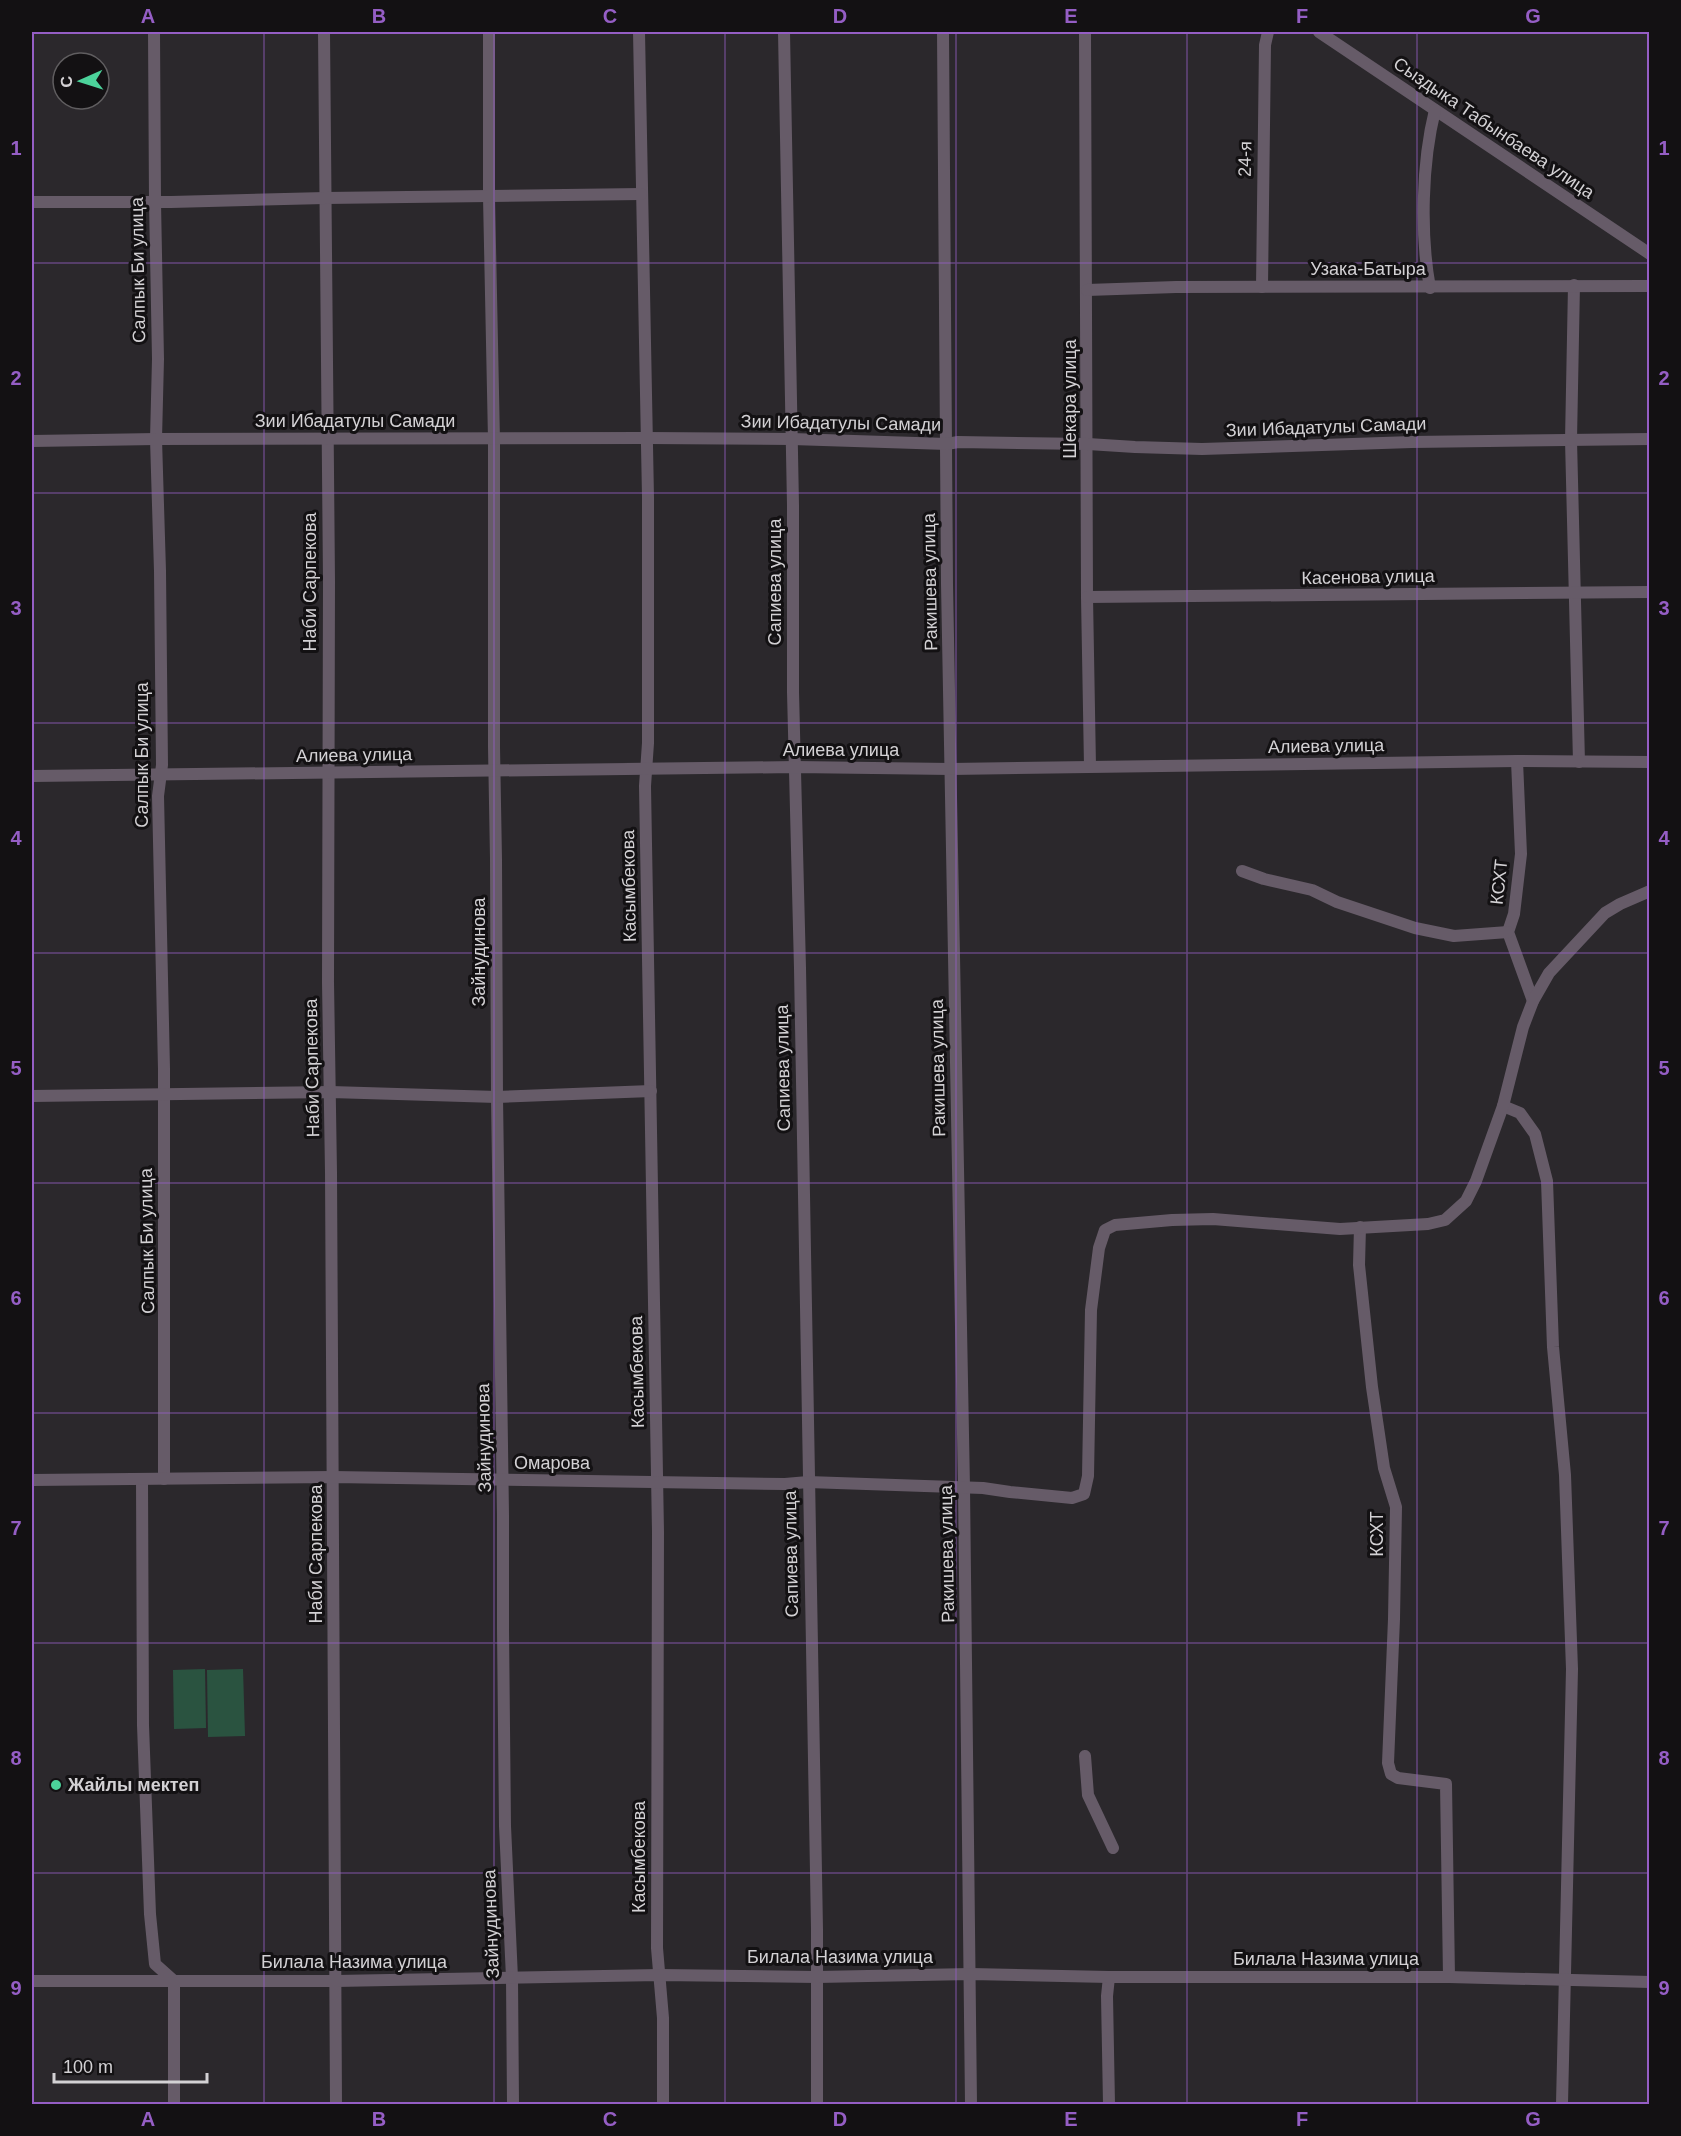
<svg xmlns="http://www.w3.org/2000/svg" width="1681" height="2136" font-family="Helvetica,sans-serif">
	<rect width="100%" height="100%" fill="#2b282c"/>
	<g fill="#2a5340">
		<path d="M 205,1669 L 206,1728 L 174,1729 L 173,1670 Z"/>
		<path d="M 243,1669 L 245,1736 L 208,1737 L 207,1670 Z"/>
	</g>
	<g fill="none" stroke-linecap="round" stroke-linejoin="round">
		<g stroke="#665b68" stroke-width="12">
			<path d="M 154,32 L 155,202 L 158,359 L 156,439 L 160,571 L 162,765 L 158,796 L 164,1069 L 164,1479"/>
			<path d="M 324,32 L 329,581 L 328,982 L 331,1172 L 336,2104"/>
			<path d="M 489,32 L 489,197 L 494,440 L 494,747 L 496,859 L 497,1097 L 503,1515 L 503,1629 L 505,1826 L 512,1978 L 513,2104"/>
			<path d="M 639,32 L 648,497 L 648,743 L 645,786 L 658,1532 L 657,1948 L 663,2018 L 663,2104"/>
			<path d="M 784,32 L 793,505 L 793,692 L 800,968 L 817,1929 L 817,2104"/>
			<path d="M 943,32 L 947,584 L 964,1487 L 971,2104"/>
			<path d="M 1085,32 L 1087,597 L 1090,766"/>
			<path d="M 1319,32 L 1650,254"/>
			<path d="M 32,202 L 171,202 L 325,198 L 641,194"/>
			<path d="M 1574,285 L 1571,440 L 1579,762"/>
			<path d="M 1262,287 L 1265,45 L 1268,32"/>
			<path d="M 1430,288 C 1420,234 1422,162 1435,110"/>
			<path d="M 1087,290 L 1176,287 L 1650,286"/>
			<path d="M 32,441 L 156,439 L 646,438 L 792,439 L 947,444 L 958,442 L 1088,444 L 1135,447 L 1202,449 L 1412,442 L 1650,439"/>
			<path d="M 1087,597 L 1650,592"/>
			<path d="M 1517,761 L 1521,854 L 1514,914 L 1508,932 L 1533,1001"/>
			<path d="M 32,776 L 795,767 L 951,769 L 1517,761 L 1650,762"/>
			<path d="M 1242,871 L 1264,879 L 1312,890 L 1337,902 L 1415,928 L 1454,936 L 1508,932"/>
			<path d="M 32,1096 L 331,1092 L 497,1097 L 651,1091"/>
			<path d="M 1503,1106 L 1520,1113 L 1535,1134 L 1547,1181 L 1553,1347 L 1565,1475 L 1572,1669 L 1562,2104"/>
			<path d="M 1360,1227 L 1359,1265 L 1372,1387 L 1384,1468 L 1396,1507 L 1394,1619 L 1388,1763 L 1391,1774 L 1398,1778 L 1446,1784 L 1449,1977"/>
			<path d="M 142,1479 L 143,1725 L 150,1914 L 155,1964 L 174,1981 L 174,2104"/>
			<path d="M 32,1480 L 333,1477 L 785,1484 L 808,1482 L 983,1488 L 1010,1492 L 1072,1498 L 1084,1494 L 1088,1476 L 1091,1310 L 1099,1248 L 1105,1230 L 1115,1225 L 1172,1220 L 1213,1219 L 1340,1229 L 1428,1224 L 1445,1220 L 1466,1201 L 1476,1181 L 1503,1106 L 1523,1027 L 1533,1001 L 1549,973 L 1605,913 L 1620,904 L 1650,891"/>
			<path d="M 1085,1756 L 1088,1795 L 1113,1848"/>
			<path d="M 1109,1977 L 1107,1996 L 1109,2104"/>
			<path d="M 32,1981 L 336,1981 L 659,1975 L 817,1977 L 971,1974 L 1109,1977 L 1449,1977 L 1650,1982"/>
		</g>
	</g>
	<path fill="none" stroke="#955ec5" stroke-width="1.5" stroke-opacity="0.55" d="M 264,32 L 264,2104M 494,32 L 494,2104M 725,32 L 725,2104M 956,32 L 956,2104M 1187,32 L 1187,2104M 1417,32 L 1417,2104M 32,263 L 1650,263M 32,493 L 1650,493M 32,723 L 1650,723M 32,953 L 1650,953M 32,1183 L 1650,1183M 32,1413 L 1650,1413M 32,1643 L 1650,1643M 32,1873 L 1650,1873"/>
	<circle fill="#4cd39b" stroke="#131113" stroke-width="2" cx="56" cy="1785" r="6"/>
	<g text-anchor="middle" stroke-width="6" stroke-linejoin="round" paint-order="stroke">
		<g font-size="18" fill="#d3d1d4" stroke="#131113">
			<text transform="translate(1494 128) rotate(34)" y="6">Сыздыка Табынбаева улица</text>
			<text transform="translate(1245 159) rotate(-89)" y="6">24-я</text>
			<text x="1368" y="275">Узака-Батыра</text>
			<text transform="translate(138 270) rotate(-91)" y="6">Салпык Би улица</text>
			<text transform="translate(1070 399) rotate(-90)" y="6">Шекара улица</text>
			<text x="355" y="427">Зии Ибадатулы Самади</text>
			<text transform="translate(841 423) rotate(1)" y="6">Зии Ибадатулы Самади</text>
			<text transform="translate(1326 427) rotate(-2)" y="6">Зии Ибадатулы Самади</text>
			<text transform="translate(1368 577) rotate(-1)" y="6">Касенова улица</text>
			<text transform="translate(310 582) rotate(-90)" y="6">Наби Сарпекова</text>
			<text transform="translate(775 582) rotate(-90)" y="6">Сапиева улица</text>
			<text transform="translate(930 582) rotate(-91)" y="6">Ракишева улица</text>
			<text transform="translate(1326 746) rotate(-1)" y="6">Алиева улица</text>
			<text x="841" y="756">Алиева улица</text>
			<text transform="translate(142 755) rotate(-90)" y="6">Салпык Би улица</text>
			<text transform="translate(354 755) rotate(-1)" y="6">Алиева улица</text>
			<text transform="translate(1499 882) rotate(-84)" y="6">КСХТ</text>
			<text transform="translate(629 886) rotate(-91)" y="6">Касымбекова</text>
			<text transform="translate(479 952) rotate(-90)" y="6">Зайнудинова</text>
			<text transform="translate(312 1068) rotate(-91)" y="6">Наби Сарпекова</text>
			<text transform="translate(783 1068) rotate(-91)" y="6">Сапиева улица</text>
			<text transform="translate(938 1068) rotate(-91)" y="6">Ракишева улица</text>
			<text transform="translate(147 1241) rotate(-91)" y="6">Салпык Би улица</text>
			<text transform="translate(637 1372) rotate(-91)" y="6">Касымбекова</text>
			<text transform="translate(484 1438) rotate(-91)" y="6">Зайнудинова</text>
			<text x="552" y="1469">Омарова</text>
			<text transform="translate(1377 1534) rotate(-90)" y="6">КСХТ</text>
			<text transform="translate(316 1554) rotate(-90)" y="6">Наби Сарпекова</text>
			<text transform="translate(791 1554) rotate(-91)" y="6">Сапиева улица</text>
			<text transform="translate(947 1554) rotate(-91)" y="6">Ракишева улица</text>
			<text transform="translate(639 1857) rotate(-90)" y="6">Касымбекова</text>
			<text transform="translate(491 1924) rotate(-92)" y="6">Зайнудинова</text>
			<text x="840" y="1963">Билала Назима улица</text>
			<text x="1326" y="1965">Билала Назима улица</text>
			<text x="354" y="1968">Билала Назима улица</text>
		</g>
		<g font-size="18" font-weight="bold" fill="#d3d1d4" stroke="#131113" text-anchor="start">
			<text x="68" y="1791">Жайлы мектеп</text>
		</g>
	</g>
	<rect width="1681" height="2136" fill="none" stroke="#131113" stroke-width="66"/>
	<g transform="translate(81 81) rotate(267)"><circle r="28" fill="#131113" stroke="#605e60" stroke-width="1.5"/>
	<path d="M0-4.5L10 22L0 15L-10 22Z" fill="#4cd39b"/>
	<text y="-9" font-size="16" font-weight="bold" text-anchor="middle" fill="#d3d1d4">С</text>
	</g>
	<path d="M54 2073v9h153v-9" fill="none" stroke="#d3d1d4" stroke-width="3"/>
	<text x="63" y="2073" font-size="18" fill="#d3d1d4" stroke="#131113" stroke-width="4.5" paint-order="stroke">100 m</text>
	<rect x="33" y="33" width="1615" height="2070" fill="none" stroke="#955ec5" stroke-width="2"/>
	<g font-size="20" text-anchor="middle" font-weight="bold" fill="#955ec5">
		<text x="148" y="23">A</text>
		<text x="379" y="23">B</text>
		<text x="610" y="23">C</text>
		<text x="840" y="23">D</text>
		<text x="1071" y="23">E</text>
		<text x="1302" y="23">F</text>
		<text x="1533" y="23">G</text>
		<text x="16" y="155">1</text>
		<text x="1664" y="155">1</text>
		<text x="16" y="385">2</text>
		<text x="1664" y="385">2</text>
		<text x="16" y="615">3</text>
		<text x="1664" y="615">3</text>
		<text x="16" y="845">4</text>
		<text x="1664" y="845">4</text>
		<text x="16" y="1075">5</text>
		<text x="1664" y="1075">5</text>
		<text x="16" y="1305">6</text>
		<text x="1664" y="1305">6</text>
		<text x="16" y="1535">7</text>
		<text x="1664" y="1535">7</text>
		<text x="16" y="1765">8</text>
		<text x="1664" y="1765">8</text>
		<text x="16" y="1995">9</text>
		<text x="1664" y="1995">9</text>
		<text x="148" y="2126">A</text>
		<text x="379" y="2126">B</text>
		<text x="610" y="2126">C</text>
		<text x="840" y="2126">D</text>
		<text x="1071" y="2126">E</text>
		<text x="1302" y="2126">F</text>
		<text x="1533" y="2126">G</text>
	</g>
</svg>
